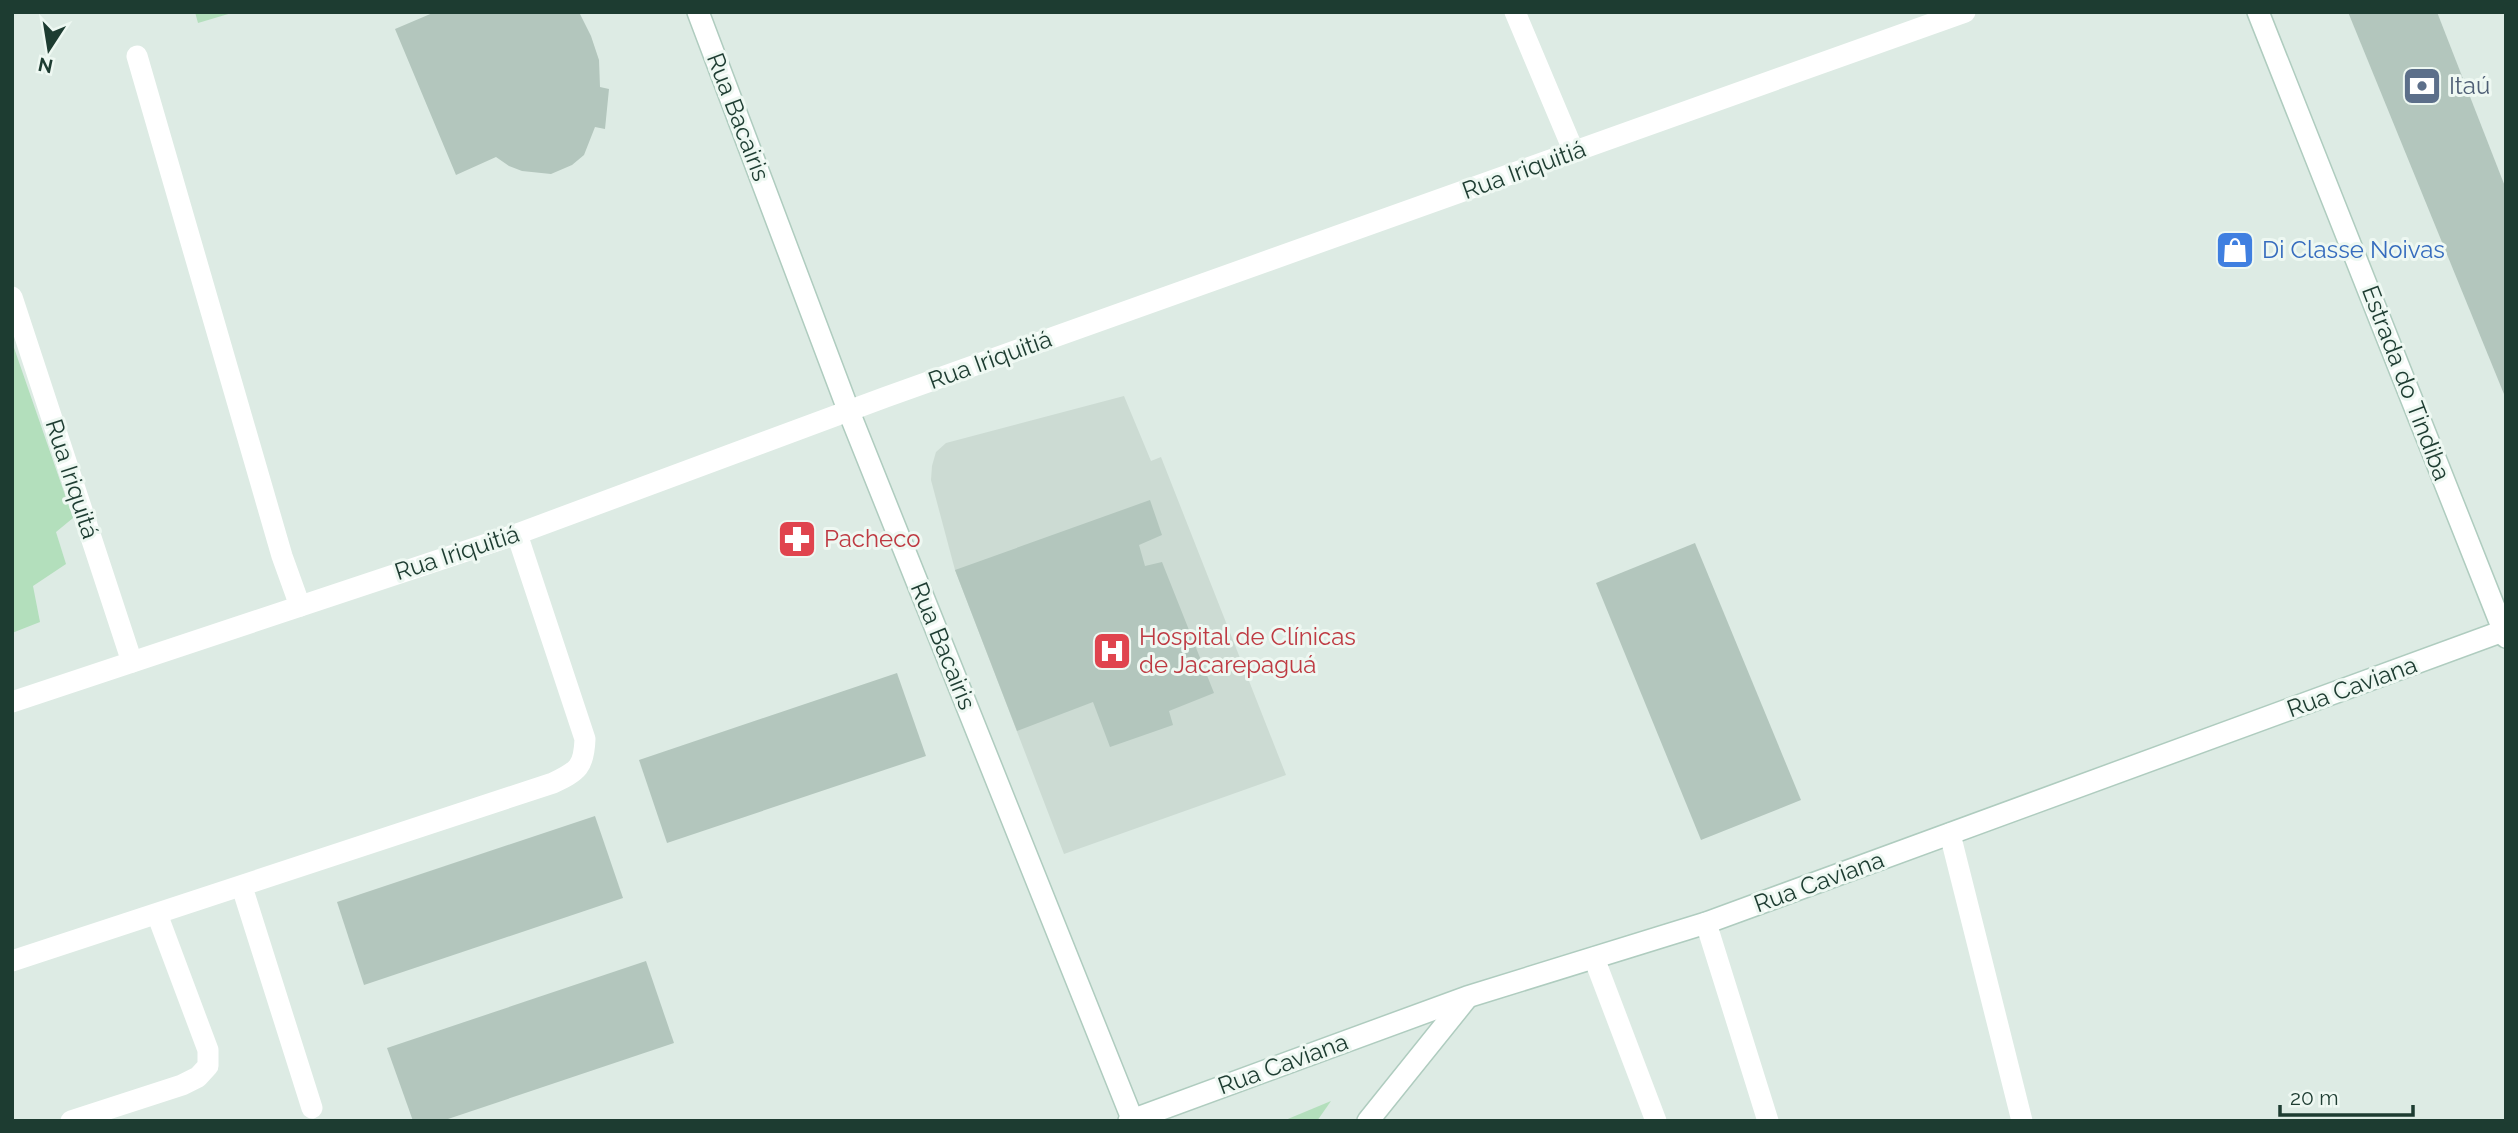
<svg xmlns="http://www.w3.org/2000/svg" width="2518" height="1133" font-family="Raleway,sans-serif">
	<rect width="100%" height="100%" fill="#ddebe4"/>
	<path fill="#ccdbd3" d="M 1124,396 L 1151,461 L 1161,457 L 1286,775 L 1064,854 L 955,570 L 931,480 L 932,466 L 936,452 L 946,443 Z"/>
	<g fill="#b3dfbc">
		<path d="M 195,12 L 235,12 L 198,23 Z"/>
		<path d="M 12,342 L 73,518 L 56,532 L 66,564 L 33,586 L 40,622 L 12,633 Z"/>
		<path d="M 1331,1101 L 1317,1121 L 1283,1121 Z"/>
	</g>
	<g fill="#b3c6bd">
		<path d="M 435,12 L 579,12 L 591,36 L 599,60 L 600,87 L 609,89 L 605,129 L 595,127 L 584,155 L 572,165 L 551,174 L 522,171 L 509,166 L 496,157 L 456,175 L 395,29 Z"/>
		<path d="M 2348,12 L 2437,12 L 2506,189 L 2506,399 Z"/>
		<path d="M 1150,500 L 1162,535 L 1139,545 L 1145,566 L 1162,562 L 1214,693 L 1169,711 L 1173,725 L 1110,747 L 1093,702 L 1017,731 L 955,570 Z"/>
		<path d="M 1695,543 L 1801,800 L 1701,840 L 1596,583 Z"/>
		<path d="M 897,673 L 926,756 L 667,843 L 639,760 Z"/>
		<path d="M 595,816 L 623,898 L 364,985 L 337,902 Z"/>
		<path d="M 646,961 L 674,1043 L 442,1121 L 413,1121 L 387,1048 Z"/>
	</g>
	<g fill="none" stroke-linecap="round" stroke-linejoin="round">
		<g stroke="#afccbf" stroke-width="24">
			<g id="secondary">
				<path d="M 698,12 L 849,412 L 1133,1121"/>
				<path d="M 2258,12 L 2506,637"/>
				<path d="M 1129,1121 L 1467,997 L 1706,923 L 2503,631"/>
				<path d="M 1368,1121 L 1466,999"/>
			</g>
		</g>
		<g stroke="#fff" stroke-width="21">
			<path d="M 242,887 L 312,1108"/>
			<path d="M 12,961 L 553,783 C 578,771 584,767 585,739 L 517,534"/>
			<path d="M 71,1121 L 182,1085 L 198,1077 L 208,1066 L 208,1050 L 157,914"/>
		</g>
		<g stroke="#fff" stroke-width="21">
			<path d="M 1515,12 L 1574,152"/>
			<path d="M 137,56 L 282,556 L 300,606"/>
			<path d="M 12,297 L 132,662"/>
			<path d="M 12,702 L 517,534 L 886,397 L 1965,12"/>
			<path d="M 1950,834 L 2022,1121"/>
			<path d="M 1706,923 L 1768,1121"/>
			<path d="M 1594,958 L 1656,1121"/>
		</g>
		<use href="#secondary" stroke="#fff" stroke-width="21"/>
	</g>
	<defs>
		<g id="bank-square" transform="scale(2.0125)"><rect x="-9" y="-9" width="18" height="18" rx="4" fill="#5c6f8a" stroke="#eef8f2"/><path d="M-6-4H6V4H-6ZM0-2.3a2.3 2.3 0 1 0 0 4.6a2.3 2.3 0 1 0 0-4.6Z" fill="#fff"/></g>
		<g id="shop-square" transform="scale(2.0125)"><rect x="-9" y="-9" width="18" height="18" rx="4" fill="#3f7fe0" stroke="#eef8f2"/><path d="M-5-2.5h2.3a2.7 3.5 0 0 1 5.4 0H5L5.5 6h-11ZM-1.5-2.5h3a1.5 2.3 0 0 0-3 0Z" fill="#fff"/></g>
		<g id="pharmacy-square" transform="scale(2.0125)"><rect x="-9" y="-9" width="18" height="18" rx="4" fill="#e0444e" stroke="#eef8f2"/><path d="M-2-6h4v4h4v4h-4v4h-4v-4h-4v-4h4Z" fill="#fff"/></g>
		<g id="hospital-square" transform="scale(2.0125)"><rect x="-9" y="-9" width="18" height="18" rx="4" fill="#e0444e" stroke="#eef8f2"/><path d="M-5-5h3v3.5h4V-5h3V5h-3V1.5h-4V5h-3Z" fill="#fff"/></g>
	</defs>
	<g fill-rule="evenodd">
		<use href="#bank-square" x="2422" y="86"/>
		<use href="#shop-square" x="2235" y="250"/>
		<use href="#pharmacy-square" x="797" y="539"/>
		<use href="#hospital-square" x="1112" y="651"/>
	</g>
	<g text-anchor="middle" stroke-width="6" stroke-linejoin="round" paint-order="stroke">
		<g font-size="24" fill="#4e5e75" stroke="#eef8f2" text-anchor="start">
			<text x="2449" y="94">Itaú</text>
		</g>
		<g font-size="24" fill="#1d3c31" stroke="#eef8f2">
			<text transform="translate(738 117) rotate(69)" y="8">Rua Bacairis</text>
			<text transform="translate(1524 170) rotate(-20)" y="8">Rua Iriquitiá</text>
			<text transform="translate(990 360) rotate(-20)" y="8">Rua Iriquitiá</text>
			<text transform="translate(2406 383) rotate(69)" y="8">Estrada do Tindiba</text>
			<text transform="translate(72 479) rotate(72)" y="8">Rua Iriquitá</text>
			<text transform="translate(457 553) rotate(-18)" y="8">Rua Iriquitiá</text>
			<text transform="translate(943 646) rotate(68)" y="8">Rua Bacairis</text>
			<text transform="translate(2352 687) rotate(-20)" y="8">Rua Caviana</text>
			<text transform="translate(1819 882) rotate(-20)" y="8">Rua Caviana</text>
			<text transform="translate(1283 1064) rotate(-20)" y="8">Rua Caviana</text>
		</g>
		<g font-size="24" fill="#366cbe" stroke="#eef8f2" text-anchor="start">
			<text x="2262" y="258">Di Classe Noivas</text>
		</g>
		<g font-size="24" fill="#be3a42" stroke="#eef8f2" text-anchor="start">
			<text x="824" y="547">Pacheco</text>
			<text x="1139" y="645">Hospital de Clínicas<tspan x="1139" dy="28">de Jacarepaguá</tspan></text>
		</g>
	</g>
	<rect width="2518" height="1133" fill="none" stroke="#1d3c31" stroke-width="28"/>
	<g transform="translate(49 49) rotate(192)" stroke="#eef8f2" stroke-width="5" paint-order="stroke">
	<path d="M0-5L12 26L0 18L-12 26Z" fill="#1d3c31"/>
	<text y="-10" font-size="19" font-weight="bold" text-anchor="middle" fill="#1d3c31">N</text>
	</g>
	<path d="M2280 1105v10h133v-10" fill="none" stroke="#1d3c31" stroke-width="3.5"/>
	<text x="2290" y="1105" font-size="21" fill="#1d3c31" stroke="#eef8f2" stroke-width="5" paint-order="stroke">20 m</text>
</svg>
